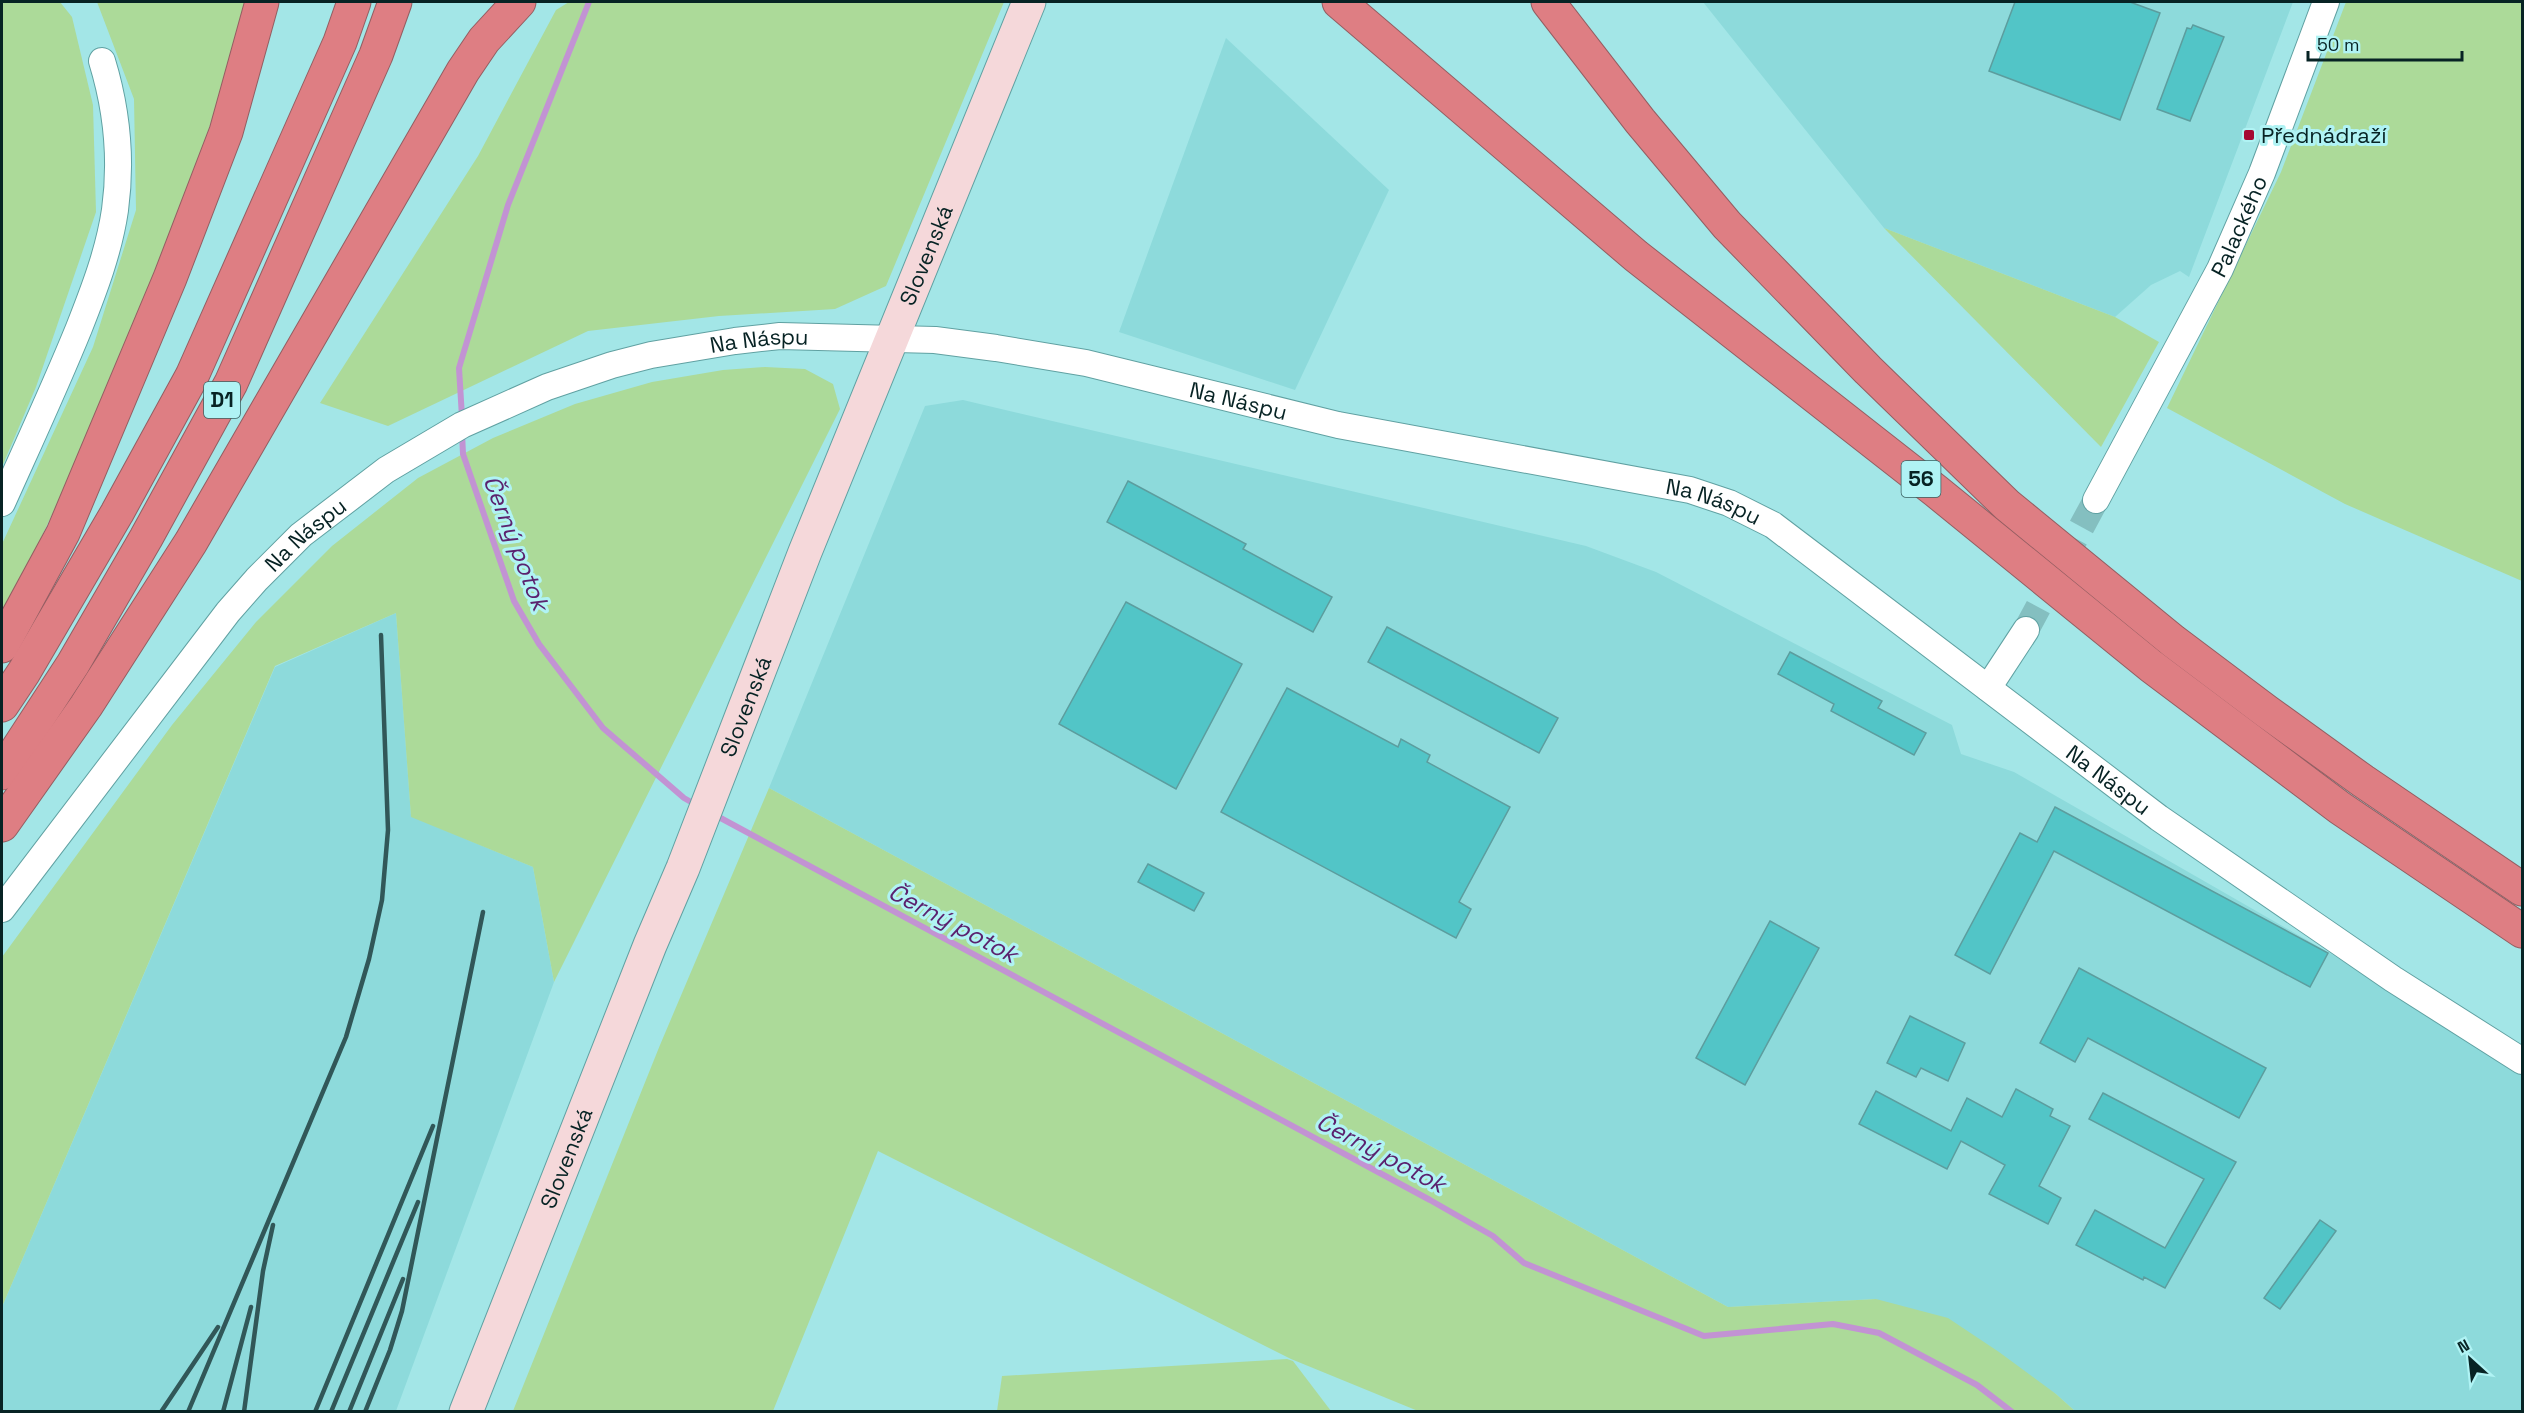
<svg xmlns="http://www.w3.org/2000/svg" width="2524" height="1413" font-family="'Space Grotesk',sans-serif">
	<rect width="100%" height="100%" fill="#a3e6e7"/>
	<g fill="#8ddadb">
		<path d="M 1703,2 L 2293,2 L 2189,277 L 2180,271 L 2151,285 L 2115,317 L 1884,228 Z"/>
		<path d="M 1226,38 L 1389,190 L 1295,390 L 1119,332 Z"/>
		<path d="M 963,400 L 1586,546 L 1656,572 L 1952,725 L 1961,754 L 2014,772 L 2333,955 L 2522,1073 L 2522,1411 L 2075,1411 L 2056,1394 L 1876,1299 L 1728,1307 L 769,788 L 925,406 Z"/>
		<path d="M 396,613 L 411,816 L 533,867 L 554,982 L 396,1411 L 2,1412 L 2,1307 L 275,667 Z"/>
	</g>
	<g fill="#acda99">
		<path d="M 2,2 L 60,2 L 72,17 L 93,105 L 96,212 L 36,387 L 2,467 Z"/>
		<path d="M 97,2 L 245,2 L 242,29 L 181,212 L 122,367 L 30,561 L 2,611 L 2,544 L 93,347 L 136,210 L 134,99 Z"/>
		<path d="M 569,2 L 1004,2 L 886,286 L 835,309 L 719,316 L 588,331 L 388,426 L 320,403 L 478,156 L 556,10 Z"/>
		<path d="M 2346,2 L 2522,2 L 2522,581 L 2345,504 L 2167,408 L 2281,172 Z"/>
		<path d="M 1884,228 L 2115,317 L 2159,342 L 2101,447 Z"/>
		<path d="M 765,367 L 805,369 L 833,384 L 840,409 L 554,982 L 533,867 L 411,817 L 396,613 L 275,666 L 2,1307 L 2,957 L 172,725 L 256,622 L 332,546 L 418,478 L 493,438 L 575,404 L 652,382 L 723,370 Z"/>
		<path d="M 769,788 L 1728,1307 L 1876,1299 L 1948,1318 L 1999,1352 L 2056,1394 L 2075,1411 L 1418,1411 L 1291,1359 L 878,1151 L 773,1411 L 513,1411 L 660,1045 Z"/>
		<path d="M 1287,1359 L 1293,1361 L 1331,1411 L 997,1411 L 1002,1376 Z"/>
	</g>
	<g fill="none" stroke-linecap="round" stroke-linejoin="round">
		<g stroke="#c293d3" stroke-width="6">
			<path d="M 462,417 L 459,368 L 508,205 L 589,2"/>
			<path d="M 462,433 L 463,454 L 514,601 L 539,644 L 603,728 L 684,798 L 698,806"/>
			<path d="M 715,815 L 1430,1200 L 1493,1236 L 1524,1263 L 1704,1336 L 1833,1324 L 1879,1333 L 1977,1385 L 2012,1412"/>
		</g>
	</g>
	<g fill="#52c5c7" stroke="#5c9d9e" stroke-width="1.5">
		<path d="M 2015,2 L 2130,2 L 2160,13 L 2120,120 L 1989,71 Z"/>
		<path d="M 2193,25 L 2224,37 L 2190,121 L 2157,109 L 2187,28 L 2191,29 Z"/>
		<path d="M 1128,481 L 1246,544 L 1243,549 L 1332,597 L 1313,632 L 1107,522 Z"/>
		<path d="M 1126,602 L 1242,664 L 1176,789 L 1059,724 Z"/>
		<path d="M 1387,627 L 1558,718 L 1539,753 L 1368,662 Z"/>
		<path d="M 1790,652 L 1882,701 L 1878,708 L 1926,733 L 1914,755 L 1831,711 L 1834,704 L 1778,674 Z"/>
		<path d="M 1287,688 L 1398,747 L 1401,739 L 1430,755 L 1427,762 L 1510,807 L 1459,902 L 1471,909 L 1456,938 L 1221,812 Z"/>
		<path d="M 2055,807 L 2328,953 L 2310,987 L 2054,851 L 1990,974 L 1955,955 L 2020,833 L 2037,842 Z"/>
		<path d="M 1148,864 L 1204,893 L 1194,911 L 1138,882 Z"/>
		<path d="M 1770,921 L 1819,948 L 1745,1085 L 1696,1058 Z"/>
		<path d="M 2079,968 L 2266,1068 L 2239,1118 L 2088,1038 L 2075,1062 L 2040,1043 Z"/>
		<path d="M 1910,1016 L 1965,1043 L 1948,1081 L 1921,1068 L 1916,1077 L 1887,1063 Z"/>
		<path d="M 2016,1089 L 2053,1109 L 2050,1116 L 2070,1126 L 2039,1186 L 2061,1198 L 2048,1224 L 1989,1194 L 2005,1165 L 1961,1141 L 1947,1169 L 1859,1124 L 1876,1091 L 1951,1131 L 1967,1098 L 2002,1117 Z"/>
		<path d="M 2103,1093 L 2236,1162 L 2165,1288 L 2144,1277 L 2143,1280 L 2076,1245 L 2095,1210 L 2165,1248 L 2204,1179 L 2089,1119 Z"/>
		<path d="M 2320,1220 L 2336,1231 L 2280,1309 L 2264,1298 Z"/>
	</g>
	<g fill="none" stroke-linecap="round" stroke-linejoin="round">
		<path stroke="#84bfc0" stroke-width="26" stroke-dasharray="26 13" stroke-linecap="butt" d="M 2026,630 L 2096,500"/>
		<g stroke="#60a1a2" stroke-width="28">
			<g id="street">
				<path id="s1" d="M 2096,500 L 2220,269 L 2262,173 L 2326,2"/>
				<path d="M 2,503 C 28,445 55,387 79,328 C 94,290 109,251 115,210 C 122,159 117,110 102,61"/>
				<path d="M 1988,688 L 2026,630"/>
				<path id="s2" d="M 2,909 L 228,612 L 257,579 L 301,535 L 386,470 L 462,425 L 547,387 L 612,365 L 651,355 L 735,341 L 780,336 L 935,340 L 996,348 L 1086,363 L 1338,425 L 1690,490 L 1729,503 L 1773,525 L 2159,818 L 2393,979 L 2522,1061"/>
			</g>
		</g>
		<g stroke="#60a1a2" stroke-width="35">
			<g id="secondary">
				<path id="s3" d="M 466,1412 L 650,945 L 683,868 L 805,552 L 1029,2"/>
			</g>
		</g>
		<g stroke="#935e62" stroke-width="35">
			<g id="highway">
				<path d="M 1339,2 L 1636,256 L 1936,491 L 2151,666 L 2340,808 L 2522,931"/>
				<path d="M 1548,2 L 1640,121 L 1727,225 L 1868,370 L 2007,505 L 2173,641 L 2266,711 L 2363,781 L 2522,889"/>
				<path d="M 2,646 L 63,533 L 170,278 L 226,132 L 262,2"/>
				<path d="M 2,705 L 24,672 L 117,513 L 192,376 L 340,42 L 354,2"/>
				<path d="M 2,773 L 73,664 L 146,538 L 231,383 L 376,55 L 395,2"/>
				<path d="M 2,825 L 86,706 L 191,542 L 463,71 L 484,40 L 519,2"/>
			</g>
		</g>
		<use href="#street" stroke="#fff" stroke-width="26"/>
		<use href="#secondary" stroke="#f5d8da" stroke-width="33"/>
		<use href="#highway" stroke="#de7e83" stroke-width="33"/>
		<g stroke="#315758" stroke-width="4.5">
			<path d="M 161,1412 L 218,1327"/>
			<path d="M 188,1412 L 346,1037 L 369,959 L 382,900 L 388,830 L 381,635"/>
			<path d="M 223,1412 L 251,1307"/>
			<path d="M 244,1412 L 263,1271 L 273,1225"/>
			<path d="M 315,1412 L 433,1126"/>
			<path d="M 331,1412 L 418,1202"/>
			<path d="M 349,1412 L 403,1279"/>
			<path d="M 365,1412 L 390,1350 L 402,1311 L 483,912"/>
		</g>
	</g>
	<rect fill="#a50932" stroke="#b0f3f4" stroke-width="2" x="2243" y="129" width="12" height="12" rx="3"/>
	<g text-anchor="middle" stroke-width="6" stroke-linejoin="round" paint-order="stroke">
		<g fill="#b0f3f4" stroke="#3a6162" stroke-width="1.5">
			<rect x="204" y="382" width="36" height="36" rx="4.5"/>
			<rect x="1901.5" y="461" width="39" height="36" rx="4.5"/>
		</g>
		<g font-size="21" font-weight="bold" fill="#072324">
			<text x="222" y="407">D1</text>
			<text x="1921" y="486">56</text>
		</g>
		<g font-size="22" fill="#072324" stroke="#b0f3f4" text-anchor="start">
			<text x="2261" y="143">Přednádraží</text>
		</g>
		<g font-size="22" fill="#072324" stroke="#b0f3f4">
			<text dy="8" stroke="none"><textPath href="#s1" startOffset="309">Palackého</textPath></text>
			<text dy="8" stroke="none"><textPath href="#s3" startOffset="1245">Slovenská</textPath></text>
			<text dy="8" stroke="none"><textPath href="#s2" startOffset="986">Na Náspu</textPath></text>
			<text dy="8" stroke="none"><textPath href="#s2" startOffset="1472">Na Náspu</textPath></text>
			<text dy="8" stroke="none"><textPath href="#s2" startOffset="1958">Na Náspu</textPath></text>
			<text dy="8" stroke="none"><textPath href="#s2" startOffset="483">Na Náspu</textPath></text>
			<text dy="8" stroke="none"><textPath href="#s3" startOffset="759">Slovenská</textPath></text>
			<text dy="8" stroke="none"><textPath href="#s2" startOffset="2444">Na Náspu</textPath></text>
			<text dy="8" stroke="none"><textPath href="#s3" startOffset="273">Slovenská</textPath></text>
		</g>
		<g font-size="24" font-style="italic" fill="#5b226e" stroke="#b0f3f4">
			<text transform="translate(516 543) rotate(69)" y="8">Černý potok</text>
			<text transform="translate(953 923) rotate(28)" y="8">Černý potok</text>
			<text transform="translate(1381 1153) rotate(28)" y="8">Černý potok</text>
		</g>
	</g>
	<rect width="2524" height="1413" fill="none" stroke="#072324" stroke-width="6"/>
	<g transform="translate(2470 1359) rotate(333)" stroke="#b0f3f4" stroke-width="4.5" paint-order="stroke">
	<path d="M0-4.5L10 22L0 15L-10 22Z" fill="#072324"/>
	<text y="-9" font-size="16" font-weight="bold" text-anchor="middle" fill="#072324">N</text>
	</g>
	<path d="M2308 51v9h154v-9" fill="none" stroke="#072324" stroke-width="3"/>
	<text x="2317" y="51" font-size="18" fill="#072324" stroke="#b0f3f4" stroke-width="4.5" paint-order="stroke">50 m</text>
</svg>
